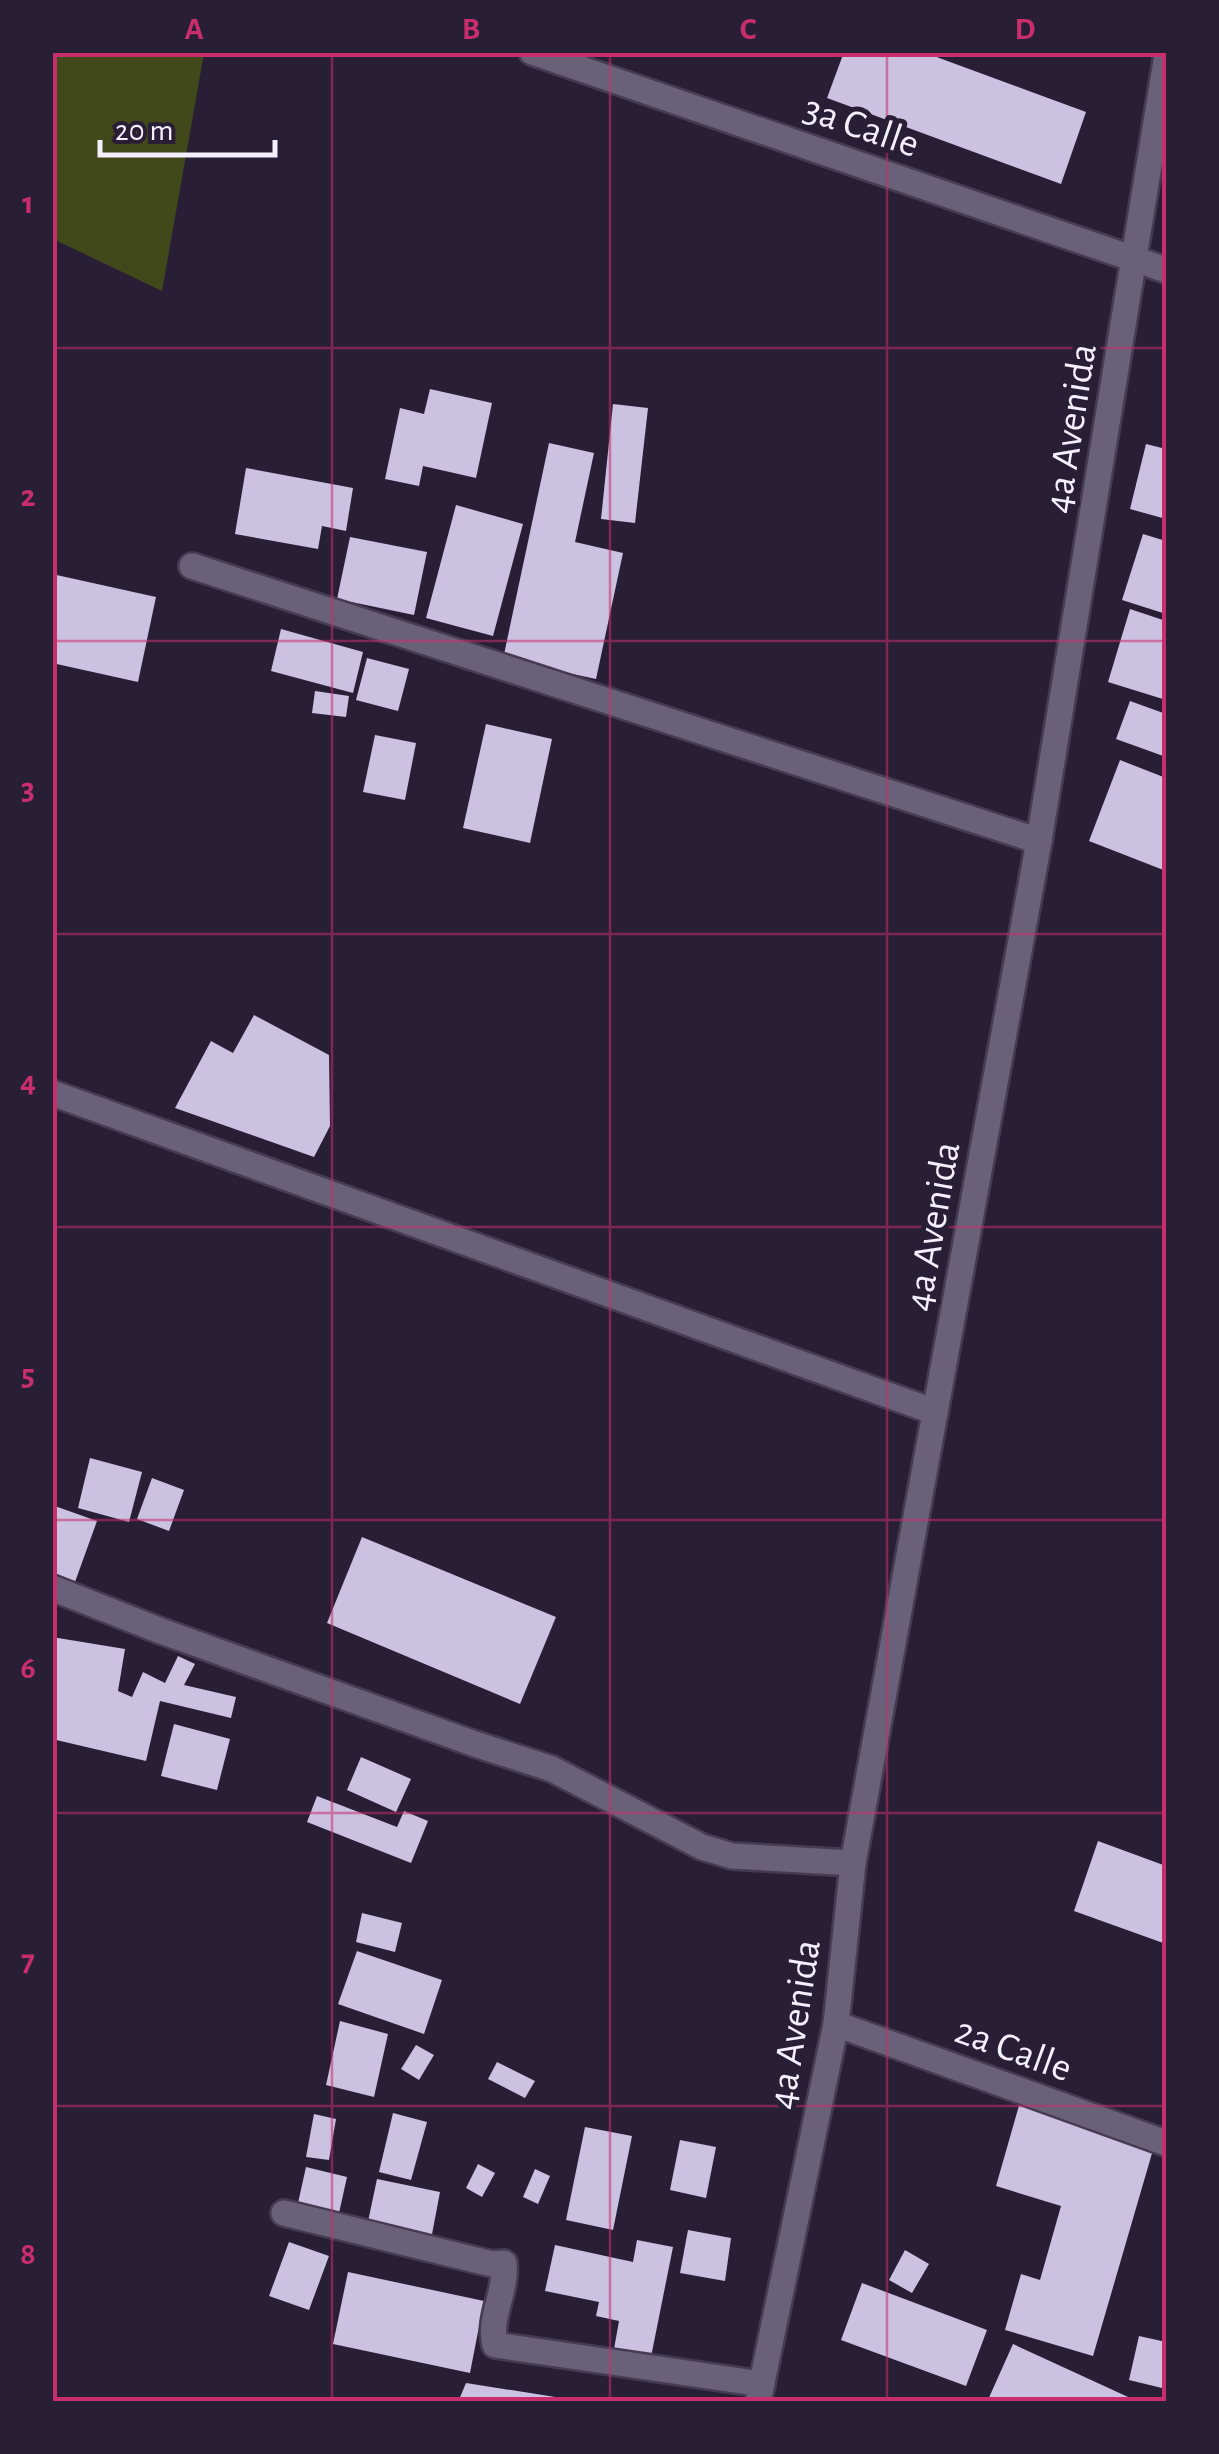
<svg xmlns="http://www.w3.org/2000/svg" width="1219" height="2454" font-family="'Alegreya Sans',sans-serif">
	<rect width="100%" height="100%" fill="#281f37"/>
	<path fill="#41491a" d="M 52,53 L 204,53 L 162,291 L 53,239 Z"/>
	<g fill="#cbc1e1">
		<path d="M 844,52 L 923,52 L 1086,112 L 1061,184 L 827,98 Z"/>
		<path d="M 430,389 L 492,403 L 476,478 L 423,466 L 419,486 L 385,479 L 400,408 L 424,414 Z"/>
		<path d="M 613,404 L 648,408 L 635,523 L 601,519 Z"/>
		<path d="M 549,443 L 594,453 L 575,542 L 623,553 L 596,679 L 503,659 Z"/>
		<path d="M 1146,444 L 1166,449 L 1166,519 L 1130,509 Z"/>
		<path d="M 246,468 L 353,488 L 346,531 L 322,526 L 318,549 L 235,534 Z"/>
		<path d="M 456,505 L 523,524 L 493,636 L 426,618 Z"/>
		<path d="M 1143,534 L 1166,541 L 1166,614 L 1122,600 Z"/>
		<path d="M 350,537 L 427,552 L 414,615 L 337,599 Z"/>
		<path d="M 52,574 L 156,597 L 138,682 L 52,663 Z"/>
		<path d="M 1130,609 L 1166,621 L 1166,700 L 1108,682 Z"/>
		<path d="M 281,629 L 363,652 L 353,693 L 271,671 Z"/>
		<path d="M 367,658 L 409,669 L 398,711 L 356,700 Z"/>
		<path d="M 315,691 L 349,696 L 346,717 L 312,713 Z"/>
		<path d="M 1130,701 L 1166,714 L 1166,757 L 1116,739 Z"/>
		<path d="M 486,724 L 552,739 L 530,843 L 463,828 Z"/>
		<path d="M 375,735 L 416,743 L 405,800 L 363,792 Z"/>
		<path d="M 1120,760 L 1166,778 L 1166,871 L 1089,841 Z"/>
		<path d="M 254,1015 L 329,1055 L 330,1126 L 314,1157 L 175,1108 L 211,1041 L 233,1053 Z"/>
		<path d="M 90,1458 L 142,1472 L 129,1522 L 78,1508 Z"/>
		<path d="M 152,1478 L 184,1490 L 169,1531 L 137,1519 Z"/>
		<path d="M 52,1505 L 97,1521 L 75,1582 L 52,1573 Z"/>
		<path d="M 362,1537 L 556,1617 L 520,1704 L 327,1623 Z"/>
		<path d="M 52,1637 L 125,1649 L 118,1691 L 132,1697 L 143,1672 L 165,1683 L 178,1656 L 195,1664 L 184,1685 L 236,1697 L 231,1718 L 160,1701 L 146,1761 L 52,1739 Z"/>
		<path d="M 174,1724 L 230,1739 L 217,1790 L 161,1776 Z"/>
		<path d="M 361,1757 L 411,1779 L 396,1812 L 347,1790 Z"/>
		<path d="M 317,1796 L 397,1827 L 404,1811 L 428,1821 L 411,1863 L 307,1822 Z"/>
		<path d="M 1098,1841 L 1166,1866 L 1166,1944 L 1074,1911 Z"/>
		<path d="M 362,1913 L 402,1923 L 395,1952 L 356,1942 Z"/>
		<path d="M 357,1951 L 442,1980 L 424,2034 L 338,2004 Z"/>
		<path d="M 340,2021 L 388,2034 L 374,2097 L 326,2085 Z"/>
		<path d="M 416,2045 L 434,2055 L 419,2080 L 401,2069 Z"/>
		<path d="M 497,2062 L 535,2081 L 525,2098 L 488,2079 Z"/>
		<path d="M 1020,2102 L 1155,2143 L 1093,2356 L 1005,2330 L 1021,2274 L 1040,2280 L 1061,2206 L 996,2186 Z"/>
		<path d="M 393,2113 L 427,2122 L 411,2180 L 379,2172 Z"/>
		<path d="M 314,2114 L 336,2119 L 329,2160 L 306,2157 Z"/>
		<path d="M 585,2127 L 632,2136 L 613,2230 L 566,2220 Z"/>
		<path d="M 680,2140 L 716,2147 L 706,2198 L 670,2190 Z"/>
		<path d="M 478,2164 L 495,2173 L 482,2197 L 466,2188 Z"/>
		<path d="M 306,2167 L 347,2177 L 339,2213 L 298,2203 Z"/>
		<path d="M 535,2169 L 550,2176 L 538,2204 L 523,2197 Z"/>
		<path d="M 377,2179 L 440,2192 L 430,2245 L 366,2231 Z"/>
		<path d="M 688,2230 L 731,2238 L 725,2281 L 680,2273 Z"/>
		<path d="M 637,2240 L 673,2247 L 651,2357 L 614,2349 L 619,2321 L 596,2316 L 599,2302 L 545,2291 L 555,2245 L 633,2262 Z"/>
		<path d="M 289,2242 L 329,2256 L 309,2310 L 269,2296 Z"/>
		<path d="M 905,2250 L 929,2264 L 912,2293 L 889,2280 Z"/>
		<path d="M 348,2272 L 484,2301 L 470,2373 L 333,2344 Z"/>
		<path d="M 862,2283 L 987,2330 L 966,2386 L 841,2340 Z"/>
		<path d="M 1139,2336 L 1166,2342 L 1166,2389 L 1129,2380 Z"/>
		<path d="M 1013,2344 L 1139,2402 L 987,2402 Z"/>
		<path d="M 466,2383 L 568,2399 L 568,2402 L 458,2402 Z"/>
	</g>
	<g fill="none" stroke-linecap="round" stroke-linejoin="round">
		<g stroke="#453c53" stroke-width="30">
			<g id="street">
				<path d="M 532,52 L 1166,270"/>
				<path d="M 192,566 L 1039,841"/>
				<path d="M 52,1093 L 935,1412"/>
				<path d="M 52,1588 L 161,1631 L 475,1744 L 552,1769 L 702,1847 L 732,1856 L 853,1863"/>
				<path d="M 836,2024 L 1166,2143"/>
				<path d="M 284,2213 L 492,2264 L 504,2263 C 507,2292 488,2317 495,2345 L 762,2384"/>
				<path d="M 758,2402 L 836,2024 L 853,1863 L 1039,841 L 1166,61"/>
			</g>
		</g>
		<use href="#street" stroke="#69617a" stroke-width="25"/>
	</g>
	<path fill="none" stroke="#c72e6b" stroke-width="2.5" stroke-opacity="0.55" d="M 332,52 L 332,2402M 610,52 L 610,2402M 887,52 L 887,2402M 52,348 L 1166,348M 52,641 L 1166,641M 52,934 L 1166,934M 52,1227 L 1166,1227M 52,1520 L 1166,1520M 52,1813 L 1166,1813M 52,2106 L 1166,2106"/>
	<g text-anchor="middle" stroke-width="10" stroke-linejoin="round" paint-order="stroke">
		<g font-size="40" fill="#f4effd" stroke="#281f37">
			<text transform="translate(862 125) rotate(19)" y="14">3a Calle</text>
			<text transform="translate(1069 428) rotate(-81)" y="14">4a Avenida</text>
			<text transform="translate(931 1226) rotate(-80)" y="14">4a Avenida</text>
			<text transform="translate(793 2024) rotate(-81)" y="14">4a Avenida</text>
			<text transform="translate(1014 2048) rotate(20)" y="14">2a Calle</text>
		</g>
	</g>
	<rect width="1219" height="2454" fill="none" stroke="#281f37" stroke-width="110"/>
	<path d="M100 140v15h175v-15" fill="none" stroke="#f4effd" stroke-width="5"/>
	<text x="115" y="140" font-size="30" fill="#f4effd" stroke="#281f37" stroke-width="8" paint-order="stroke">20 m</text>
	<rect x="55" y="55" width="1109" height="2344" fill="none" stroke="#c72e6b" stroke-width="4"/>
	<g font-size="32" text-anchor="middle" font-weight="bold" fill="#c72e6b">
		<text x="194" y="39">A</text>
		<text x="471" y="39">B</text>
		<text x="748" y="39">C</text>
		<text x="1025" y="39">D</text>
		<text x="28" y="213">1</text>
		<text x="28" y="506">2</text>
		<text x="28" y="799">3</text>
		<text x="28" y="1092">4</text>
		<text x="28" y="1385">5</text>
		<text x="28" y="1678">6</text>
		<text x="28" y="1971">7</text>
		<text x="28" y="2264">8</text>
	</g>
</svg>
